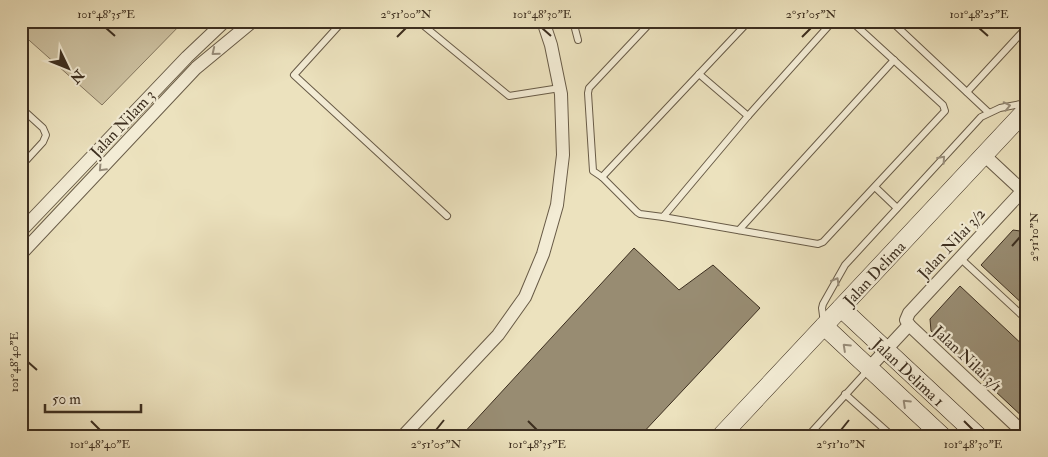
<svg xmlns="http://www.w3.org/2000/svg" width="1048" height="457" font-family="'IM FELL Double Pica',serif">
	<rect width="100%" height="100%" fill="#ece2be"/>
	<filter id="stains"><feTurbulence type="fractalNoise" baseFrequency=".004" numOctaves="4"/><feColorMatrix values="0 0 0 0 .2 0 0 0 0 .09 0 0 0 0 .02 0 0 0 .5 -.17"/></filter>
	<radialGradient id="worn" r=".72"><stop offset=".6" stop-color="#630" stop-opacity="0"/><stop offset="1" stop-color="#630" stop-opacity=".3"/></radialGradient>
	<path fill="#cec3a3" stroke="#857861" d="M 21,21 L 184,21 L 102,105 L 21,33 Z"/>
	<g fill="#988c72" stroke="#3c2e1f">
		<path d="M 1013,230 L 1027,232 L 1027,308 L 981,265 Z"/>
		<path d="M 634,248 L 679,290 L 713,265 L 760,308 L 640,436 L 461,436 Z"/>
		<path d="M 960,286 L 1027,349 L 1026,420 L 931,331 L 930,319 Z"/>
	</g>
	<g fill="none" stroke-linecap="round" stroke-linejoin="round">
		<g stroke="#685b47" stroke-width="8">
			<g id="lane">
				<path d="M 343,21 L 294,75 L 447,216"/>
				<path d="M 418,21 L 509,96 L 560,88"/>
				<path d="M 573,21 L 578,40"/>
				<path d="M 652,21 L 589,88 L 588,93 L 593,171 L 602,177 L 637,212 L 640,214 L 663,217 L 748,116 L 833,21"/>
				<path d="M 891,21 L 988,112"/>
				<path d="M 699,74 L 748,116"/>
				<path d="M 967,92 L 1027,27"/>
				<path d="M 21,108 L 43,128 L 46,135 L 43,142 L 21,166"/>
				<path d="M 602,177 L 749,21"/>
				<path d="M 875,187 L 897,208"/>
				<path d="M 663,217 L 818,244 L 823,242 L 945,111 L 943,105 L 851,21"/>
				<path d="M 739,230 L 894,60"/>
				<path d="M 960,258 L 1027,320"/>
				<path d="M 824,323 L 822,308 L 823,304 L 845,265 L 981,117 L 1000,108 L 1026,103"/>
				<path d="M 845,394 L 892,436"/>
				<path d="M 808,436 L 868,370"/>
			</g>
		</g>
		<g stroke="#685b47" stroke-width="14">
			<g id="street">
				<path d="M 984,155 L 1027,195"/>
				<path d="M 1027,186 L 909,313 L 906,320 L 909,325 L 1027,436"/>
				<path d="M 21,231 L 187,57 L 225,21"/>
				<path d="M 21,254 L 196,68 L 253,21"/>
				<path d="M 869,368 L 909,325"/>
				<path d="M 403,436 L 498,335 L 525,297 L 543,254 L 557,205 L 563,155 L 561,94 L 551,45 L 543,21"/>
			</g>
		</g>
		<g stroke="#3c2e1f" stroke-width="19">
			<g id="secondary">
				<path d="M 841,308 L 978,436"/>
				<path d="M 824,326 L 942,436"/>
				<path d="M 721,436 L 1027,109"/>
			</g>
		</g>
		<use href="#lane" stroke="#f3ecd5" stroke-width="6"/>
		<use href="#street" stroke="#f3ecd5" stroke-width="12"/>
		<use href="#secondary" stroke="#f3ecd5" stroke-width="18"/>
	</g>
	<defs><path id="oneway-chevron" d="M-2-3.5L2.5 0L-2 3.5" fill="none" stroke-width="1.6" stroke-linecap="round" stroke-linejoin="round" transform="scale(1.25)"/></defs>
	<g stroke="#988d7a">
		<use href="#oneway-chevron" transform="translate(215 52) rotate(141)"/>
		<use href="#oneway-chevron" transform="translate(1007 106) rotate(-12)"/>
		<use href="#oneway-chevron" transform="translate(942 159) rotate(-48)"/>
		<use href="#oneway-chevron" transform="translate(102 168) rotate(133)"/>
		<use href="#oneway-chevron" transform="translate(836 281) rotate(-60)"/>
		<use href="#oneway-chevron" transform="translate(846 347) rotate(-137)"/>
		<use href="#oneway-chevron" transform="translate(906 403) rotate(-137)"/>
	</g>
	<path fill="none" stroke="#3c2e1f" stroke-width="2" d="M 106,28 L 115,36M 542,28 L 551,36M 979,28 L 988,36M 397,37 L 406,28M 802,37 L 811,28M 1012,246 L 1020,237M 28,362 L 37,370M 91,421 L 100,430M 528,421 L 537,430M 964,421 L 973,430M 436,430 L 444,420M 841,430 L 849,420"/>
	<g text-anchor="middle" stroke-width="4.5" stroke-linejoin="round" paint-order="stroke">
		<g font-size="16" fill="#3c2e1f" stroke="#f3ecd5">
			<text transform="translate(122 123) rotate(-47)" y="6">Jalan Nilam 3</text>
			<text transform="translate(951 243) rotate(-47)" y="6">Jalan Nilai 3/2</text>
			<text transform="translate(874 273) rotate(-47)" y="6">Jalan Delima</text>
			<text transform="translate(968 358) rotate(43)" y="6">Jalan Nilai 3/1</text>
			<text transform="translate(909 372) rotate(43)" y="6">Jalan Delima 1</text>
		</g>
	</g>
	<rect width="1048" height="457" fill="none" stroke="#ece2be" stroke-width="55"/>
	<g transform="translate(68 68) rotate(133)" stroke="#f3ecd5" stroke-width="4" paint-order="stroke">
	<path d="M0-4L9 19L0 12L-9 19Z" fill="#3c2e1f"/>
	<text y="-8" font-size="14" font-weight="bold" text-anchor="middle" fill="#3c2e1f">N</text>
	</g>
	<path d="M45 404v8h96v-8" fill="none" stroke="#3c2e1f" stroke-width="2.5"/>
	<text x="52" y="404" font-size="15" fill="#3c2e1f" stroke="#f3ecd5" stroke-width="4" paint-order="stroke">50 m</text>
	<rect x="28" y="28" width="992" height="402" fill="none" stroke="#3c2e1f" stroke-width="2"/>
	<g font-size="12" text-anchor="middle" fill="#3c2e1f">
		<text x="106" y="18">101°48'35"E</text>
		<text x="406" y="18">2°51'00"N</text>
		<text x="542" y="18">101°48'30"E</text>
		<text x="811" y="18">2°51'05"N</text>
		<text x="979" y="18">101°48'25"E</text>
		<text transform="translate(1034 237) rotate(-90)" y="4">2°51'10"N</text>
		<text transform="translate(14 362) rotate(-90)" y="4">101°48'40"E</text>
		<text x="100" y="448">101°48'40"E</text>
		<text x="436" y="448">2°51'05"N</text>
		<text x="537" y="448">101°48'35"E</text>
		<text x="841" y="448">2°51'10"N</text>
		<text x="973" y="448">101°48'30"E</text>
	</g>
	<rect width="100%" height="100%" filter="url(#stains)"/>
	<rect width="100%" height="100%" fill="url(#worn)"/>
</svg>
